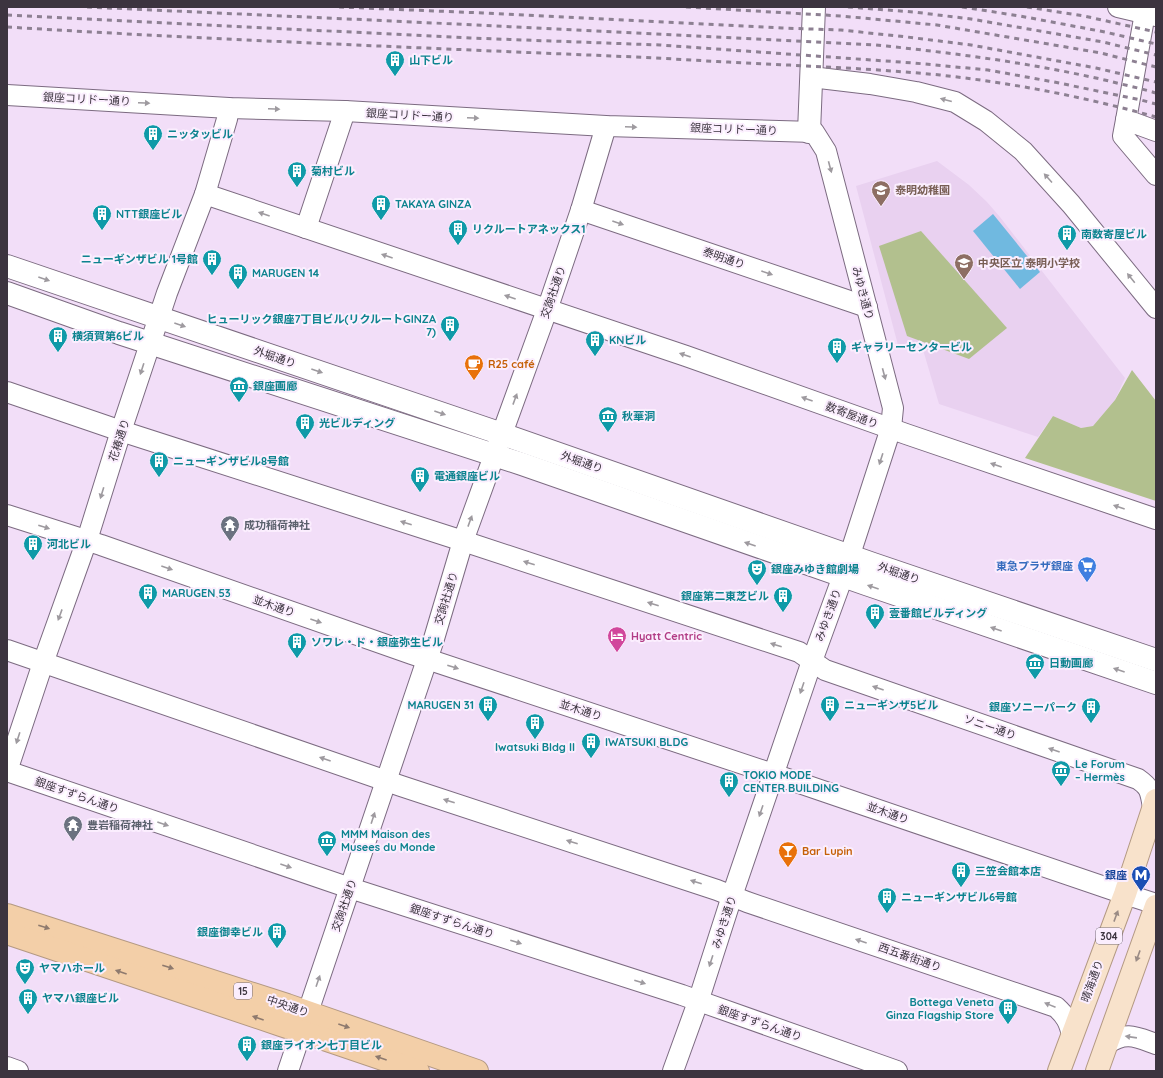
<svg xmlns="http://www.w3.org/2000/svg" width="1163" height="1078" font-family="Quicksand,'Noto Sans JP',sans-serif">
	<rect width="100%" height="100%" fill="#f2def8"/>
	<path fill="#e9d1f0" d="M 937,161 L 969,185 L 987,202 L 1000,217 L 1125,378 L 1115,400 L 1093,426 L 1081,428 L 1053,416 L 1038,437 L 939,404 L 921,343 L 899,349 L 856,186 Z"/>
	<g fill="#b2c08e">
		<path d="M 921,231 L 1007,328 L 969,359 L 907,336 L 879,246 Z"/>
		<path d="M 1132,370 L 1156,401 L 1156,501 L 1025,458 L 1053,416 L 1081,428 L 1093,426 L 1115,400 Z"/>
	</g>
	<path fill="#70b9e0" d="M 993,214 L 1040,272 L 1020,289 L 973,231 Z"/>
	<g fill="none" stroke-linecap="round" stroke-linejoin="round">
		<g stroke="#7c6b81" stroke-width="22">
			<g id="street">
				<path d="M 1118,7 L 1156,16"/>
				<path d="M 811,77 L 870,84 L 916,92 L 955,102 L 986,121 L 1023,151 L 1071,204 L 1156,308"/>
				<path d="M 7,95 L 229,108 L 345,111 L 606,126 L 814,132 L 826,151 L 893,408 L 891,428 L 843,576 L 812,661 L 732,896 L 698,1002 L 673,1071"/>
				<path d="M 1126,120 L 1145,13"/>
				<path d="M 1156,131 L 1126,120 L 1123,136 L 1156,175"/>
				<path d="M 205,194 L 686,356 L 906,434 L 1156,519"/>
				<path d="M 581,210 L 867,307"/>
				<path d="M 306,228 L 345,111"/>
				<path d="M 7,392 L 121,431 L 463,541 L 799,652 L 825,670 L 1138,779 C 1151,788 1150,792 1153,807"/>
				<path d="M 7,515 L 101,545 L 412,654 L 773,774 L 1125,894 L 1156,904"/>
				<path d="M 7,650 L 401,786 L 717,890 L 747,902 L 1056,1007 C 1066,1016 1069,1022 1072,1035"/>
				<path d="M 7,771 L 350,888 L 682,995 L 897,1071"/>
				<path d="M 7,771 L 43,663 L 87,540 L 121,431 L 167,293 L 205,194 L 227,119 L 229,108"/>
				<path d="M 1107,1044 C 1126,1031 1136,1037 1156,1044"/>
				<path d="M 7,1067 L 18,1071"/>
				<path d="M 288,1071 L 433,642 L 463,541 L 547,310 L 581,210 L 606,126"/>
			</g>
		</g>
		<g stroke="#7c6b81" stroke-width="24">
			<g id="secondary">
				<path d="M 809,132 L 814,7"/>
				<path d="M 7,266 L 502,434 L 873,564 L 1156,660"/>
				<path d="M 7,293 L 119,333 L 522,464 L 866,584 L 1156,683"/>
			</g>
		</g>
		<g stroke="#b39983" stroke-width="24">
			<g id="primary">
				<path d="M 1059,1071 L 1125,894 L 1156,800"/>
				<path d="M 1097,1071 L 1156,906"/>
			</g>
		</g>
		<g stroke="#b39983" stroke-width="24">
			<g id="highway">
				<path d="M 7,915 L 287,1005 L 477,1071"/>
				<path d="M 7,933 L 281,1025 L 321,1038 L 418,1071"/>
			</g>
		</g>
		<use href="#street" stroke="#fff" stroke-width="20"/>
		<use href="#secondary" stroke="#fff" stroke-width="22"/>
		<use href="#primary" stroke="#f8e2cb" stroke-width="22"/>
		<use href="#highway" stroke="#f3cfa8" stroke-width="22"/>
		<g stroke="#8d8092" stroke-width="3" stroke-dasharray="5 5" stroke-linecap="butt">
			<path d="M 87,7 L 414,22 L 876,45 C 954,53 1032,63 1109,81 C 1124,85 1140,88 1156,93"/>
			<path d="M 339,7 L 483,13 L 782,28 L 841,30 L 907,37 L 971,45 L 1096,68 L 1156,82"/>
			<path d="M 686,7 L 841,16 L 937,25 L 1101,53 L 1156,67"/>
			<path d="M 848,7 L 914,12 L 971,19 L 1103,42 L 1156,55"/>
			<path d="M 962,7 L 1020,16 L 1105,32 L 1156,44"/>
			<path d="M 1027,7 L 1084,16 L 1156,32"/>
			<path d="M 7,15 L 470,38 L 660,45 L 914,63 L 988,70 L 1054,82 L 1141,100 L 1156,104"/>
			<path d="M 7,27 C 169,37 331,44 494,51 C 559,54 625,56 691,60 C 774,65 857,67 940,75 C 1013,83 1085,97 1156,117"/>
		</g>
	</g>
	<defs><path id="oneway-solid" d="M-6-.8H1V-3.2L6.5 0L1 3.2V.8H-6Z"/></defs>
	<g fill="#9e9a9f">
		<use href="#oneway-solid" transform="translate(946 100) rotate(-165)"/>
		<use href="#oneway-solid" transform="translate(144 103) rotate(3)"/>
		<use href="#oneway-solid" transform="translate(274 109) rotate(2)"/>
		<use href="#oneway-solid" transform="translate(473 118) rotate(3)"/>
		<use href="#oneway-solid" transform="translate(631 127) rotate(2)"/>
		<use href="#oneway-solid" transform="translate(830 167) rotate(75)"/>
		<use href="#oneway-solid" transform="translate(1048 178) rotate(-132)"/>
		<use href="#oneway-solid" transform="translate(264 214) rotate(-161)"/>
		<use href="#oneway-solid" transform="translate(618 223) rotate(19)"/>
		<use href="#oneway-solid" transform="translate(387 256) rotate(-161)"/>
		<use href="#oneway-solid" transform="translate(767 273) rotate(19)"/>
		<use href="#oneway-solid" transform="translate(1131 278) rotate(-129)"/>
		<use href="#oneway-solid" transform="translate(44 279) rotate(19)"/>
		<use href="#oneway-solid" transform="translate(510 297) rotate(-161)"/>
		<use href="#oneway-solid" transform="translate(180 325) rotate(19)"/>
		<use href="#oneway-solid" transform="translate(685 355) rotate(-161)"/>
		<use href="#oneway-solid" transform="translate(142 369) rotate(108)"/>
		<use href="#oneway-solid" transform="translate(317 371) rotate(19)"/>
		<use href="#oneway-solid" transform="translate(884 374) rotate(75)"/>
		<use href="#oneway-solid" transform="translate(515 399) rotate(-70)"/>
		<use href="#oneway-solid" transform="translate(807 399) rotate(-160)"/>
		<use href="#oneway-solid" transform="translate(440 413) rotate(19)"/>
		<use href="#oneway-solid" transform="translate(881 459) rotate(108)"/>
		<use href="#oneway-solid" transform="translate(996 465) rotate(-161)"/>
		<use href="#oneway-solid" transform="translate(102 493) rotate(107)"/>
		<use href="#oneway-solid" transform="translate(1119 507) rotate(-161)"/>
		<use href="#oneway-solid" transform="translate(470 521) rotate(-70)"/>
		<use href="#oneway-solid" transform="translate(406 523) rotate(-162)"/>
		<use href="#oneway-solid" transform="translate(44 527) rotate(18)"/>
		<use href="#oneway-solid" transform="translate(750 544) rotate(-161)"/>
		<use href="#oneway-solid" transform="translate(529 563) rotate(-162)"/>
		<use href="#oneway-solid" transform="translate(167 568) rotate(19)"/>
		<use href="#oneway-solid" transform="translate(873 587) rotate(-161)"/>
		<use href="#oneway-solid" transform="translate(653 604) rotate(-162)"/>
		<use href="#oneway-solid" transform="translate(60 615) rotate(110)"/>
		<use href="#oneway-solid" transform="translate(316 621) rotate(19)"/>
		<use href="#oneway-solid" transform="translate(996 629) rotate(-161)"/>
		<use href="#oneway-solid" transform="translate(776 645) rotate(-162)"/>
		<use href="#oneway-solid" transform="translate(453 667) rotate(18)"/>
		<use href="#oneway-solid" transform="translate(1119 670) rotate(-161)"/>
		<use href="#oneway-solid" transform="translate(802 688) rotate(109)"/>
		<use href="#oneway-solid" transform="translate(878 688) rotate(-161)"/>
		<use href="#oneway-solid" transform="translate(18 738) rotate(108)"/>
		<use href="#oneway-solid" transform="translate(1054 750) rotate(-161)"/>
		<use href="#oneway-solid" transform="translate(325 759) rotate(-161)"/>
		<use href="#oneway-solid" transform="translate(449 801) rotate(-162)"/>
		<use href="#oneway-solid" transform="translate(761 811) rotate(109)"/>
		<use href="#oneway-solid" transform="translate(373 818) rotate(-72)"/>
		<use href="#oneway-solid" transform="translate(163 824) rotate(19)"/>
		<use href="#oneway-solid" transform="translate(572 842) rotate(-162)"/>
		<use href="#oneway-solid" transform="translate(286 866) rotate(19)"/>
		<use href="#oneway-solid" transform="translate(696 882) rotate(-162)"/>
		<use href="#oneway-solid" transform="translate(861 941) rotate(-161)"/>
		<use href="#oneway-solid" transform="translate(516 942) rotate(18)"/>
		<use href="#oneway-solid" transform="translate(711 961) rotate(108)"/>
		<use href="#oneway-solid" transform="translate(318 981) rotate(-71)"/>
		<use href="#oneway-solid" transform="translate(640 982) rotate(18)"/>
		<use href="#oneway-solid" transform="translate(1050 1005) rotate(-158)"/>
		<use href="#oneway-solid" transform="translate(1131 1037) rotate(-172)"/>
	</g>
	<g fill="#9a8b85">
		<use href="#oneway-solid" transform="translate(1116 916) rotate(-70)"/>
		<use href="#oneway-solid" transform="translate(1138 956) rotate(110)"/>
	</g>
	<g fill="#8e7a6e">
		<use href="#oneway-solid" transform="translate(44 927) rotate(18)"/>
		<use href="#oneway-solid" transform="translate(168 967) rotate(18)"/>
		<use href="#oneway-solid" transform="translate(121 972) rotate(-161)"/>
		<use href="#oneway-solid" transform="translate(258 1018) rotate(-161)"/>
		<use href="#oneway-solid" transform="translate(344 1026) rotate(19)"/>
		<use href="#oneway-solid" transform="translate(381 1058) rotate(-161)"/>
	</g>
	<defs>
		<g id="building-pin" transform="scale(1)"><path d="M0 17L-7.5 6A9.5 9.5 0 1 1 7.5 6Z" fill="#0f9aa8" stroke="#fbeefe"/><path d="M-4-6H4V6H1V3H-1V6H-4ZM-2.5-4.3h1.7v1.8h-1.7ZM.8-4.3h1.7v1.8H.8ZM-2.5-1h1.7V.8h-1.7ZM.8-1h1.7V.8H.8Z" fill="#fff"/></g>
		<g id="school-pin" transform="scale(1)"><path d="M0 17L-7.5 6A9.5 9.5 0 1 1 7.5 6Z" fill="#8d6e63" stroke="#fbeefe"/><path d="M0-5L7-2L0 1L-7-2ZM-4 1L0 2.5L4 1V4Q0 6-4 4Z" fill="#fff"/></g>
		<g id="cafe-pin" transform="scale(1)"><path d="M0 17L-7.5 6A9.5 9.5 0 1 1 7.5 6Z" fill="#e8710a" stroke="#fbeefe"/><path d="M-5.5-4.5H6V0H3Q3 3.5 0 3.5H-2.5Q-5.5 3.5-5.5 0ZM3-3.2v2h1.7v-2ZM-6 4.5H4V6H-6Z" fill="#fff"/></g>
		<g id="museum-pin" transform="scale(1)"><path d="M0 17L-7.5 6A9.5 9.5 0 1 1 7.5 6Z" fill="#0f9aa8" stroke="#fbeefe"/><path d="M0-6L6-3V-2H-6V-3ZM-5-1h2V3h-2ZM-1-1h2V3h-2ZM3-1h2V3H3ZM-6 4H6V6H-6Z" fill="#fff"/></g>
		<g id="temple-pin" transform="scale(1)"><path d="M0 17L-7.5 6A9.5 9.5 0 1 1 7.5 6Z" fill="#6b7280" stroke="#fbeefe"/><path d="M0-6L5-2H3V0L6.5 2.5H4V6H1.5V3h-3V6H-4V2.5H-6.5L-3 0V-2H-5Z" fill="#fff"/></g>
		<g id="supermarket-pin" transform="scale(1)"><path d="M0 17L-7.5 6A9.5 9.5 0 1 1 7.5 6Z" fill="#3f7fe0" stroke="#fbeefe"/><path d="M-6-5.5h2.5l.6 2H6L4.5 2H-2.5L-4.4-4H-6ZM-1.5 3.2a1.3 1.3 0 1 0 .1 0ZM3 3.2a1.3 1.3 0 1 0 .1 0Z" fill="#fff"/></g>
		<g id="theatre-pin" transform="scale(1)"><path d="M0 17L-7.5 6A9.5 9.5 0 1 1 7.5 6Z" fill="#0f9aa8" stroke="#fbeefe"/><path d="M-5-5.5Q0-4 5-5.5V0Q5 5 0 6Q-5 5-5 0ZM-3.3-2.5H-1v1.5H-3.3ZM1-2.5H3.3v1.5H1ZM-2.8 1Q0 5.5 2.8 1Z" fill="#fff"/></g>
		<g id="hotel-pin" transform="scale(1)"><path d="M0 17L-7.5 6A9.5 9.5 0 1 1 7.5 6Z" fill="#d1479c" stroke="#fbeefe"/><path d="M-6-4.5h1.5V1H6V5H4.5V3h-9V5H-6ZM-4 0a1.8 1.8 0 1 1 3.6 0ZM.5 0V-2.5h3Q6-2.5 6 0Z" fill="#fff"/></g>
		<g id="bar-pin" transform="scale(1)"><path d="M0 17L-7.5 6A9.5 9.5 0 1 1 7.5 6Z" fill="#e8710a" stroke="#fbeefe"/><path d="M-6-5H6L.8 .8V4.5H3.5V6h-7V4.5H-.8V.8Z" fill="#fff"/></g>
		<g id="metro-pin" transform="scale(1)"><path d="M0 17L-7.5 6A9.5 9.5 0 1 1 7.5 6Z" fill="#1a4fb4" stroke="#fbeefe"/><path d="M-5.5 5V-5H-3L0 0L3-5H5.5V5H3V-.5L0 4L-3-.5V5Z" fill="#fff"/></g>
	</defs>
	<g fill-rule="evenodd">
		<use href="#building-pin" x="395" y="60"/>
		<use href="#building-pin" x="153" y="134"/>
		<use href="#building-pin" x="297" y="171"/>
		<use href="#school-pin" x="881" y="190"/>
		<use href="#building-pin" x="381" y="204"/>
		<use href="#building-pin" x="102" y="214"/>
		<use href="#building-pin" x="458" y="229"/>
		<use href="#building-pin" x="1067" y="234"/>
		<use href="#building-pin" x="212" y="259"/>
		<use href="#school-pin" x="964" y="263"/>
		<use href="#building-pin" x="238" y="273"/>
		<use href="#building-pin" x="450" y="325"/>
		<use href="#building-pin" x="58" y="336"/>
		<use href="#building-pin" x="595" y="340"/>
		<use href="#building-pin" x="837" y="347"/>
		<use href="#cafe-pin" x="474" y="364"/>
		<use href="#museum-pin" x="239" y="386"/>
		<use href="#museum-pin" x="608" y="416"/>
		<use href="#building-pin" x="305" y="423"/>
		<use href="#building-pin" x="159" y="461"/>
		<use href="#building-pin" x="420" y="476"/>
		<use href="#temple-pin" x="230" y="525"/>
		<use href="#building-pin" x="33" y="544"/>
		<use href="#supermarket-pin" x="1087" y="566"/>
		<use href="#theatre-pin" x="757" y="569"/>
		<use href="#building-pin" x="148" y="593"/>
		<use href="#building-pin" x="783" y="596"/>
		<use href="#building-pin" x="875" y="613"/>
		<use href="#hotel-pin" x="617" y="636"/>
		<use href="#building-pin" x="297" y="642"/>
		<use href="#museum-pin" x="1035" y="663"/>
		<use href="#building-pin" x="488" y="705"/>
		<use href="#building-pin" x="830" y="705"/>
		<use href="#building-pin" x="1091" y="707"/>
		<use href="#building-pin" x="535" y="723"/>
		<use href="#building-pin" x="591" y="742"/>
		<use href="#museum-pin" x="1061" y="770"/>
		<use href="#building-pin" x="729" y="781"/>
		<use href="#temple-pin" x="73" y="825"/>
		<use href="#museum-pin" x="327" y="840"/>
		<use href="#bar-pin" x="788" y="851"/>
		<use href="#building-pin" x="961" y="871"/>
		<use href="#metro-pin" x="1141" y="875"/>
		<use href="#building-pin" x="887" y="897"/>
		<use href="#building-pin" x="277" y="932"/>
		<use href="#theatre-pin" x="25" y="968"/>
		<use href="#building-pin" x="28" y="998"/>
		<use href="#building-pin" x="1008" y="1008"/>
		<use href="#building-pin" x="247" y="1045"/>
	</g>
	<g text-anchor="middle" stroke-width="4" stroke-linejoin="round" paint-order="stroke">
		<g fill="#fbeefe" stroke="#756c78" stroke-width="1">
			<rect x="1096" y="928" width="26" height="16" rx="3"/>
			<rect x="234" y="983" width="18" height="16" rx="3"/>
		</g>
		<g font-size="10" font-weight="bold" fill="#3c343f">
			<text x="1109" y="940">304</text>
			<text x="243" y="995">15</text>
		</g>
		<g font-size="11" font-weight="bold" fill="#0d838f" stroke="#fbeefe" text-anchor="start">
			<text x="409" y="64">山下ビル</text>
			<text x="167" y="138">ニッタッビル</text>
			<text x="311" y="175">菊村ビル</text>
			<text x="395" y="208">TAKAYA GINZA</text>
			<text x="116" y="218">NTT銀座ビル</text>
			<text x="472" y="233">リクルートアネックス1</text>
			<text x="1081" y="238">南数寄屋ビル</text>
			<text x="198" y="263" text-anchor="end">ニューギンザビル 1号館</text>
			<text x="252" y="277">MARUGEN 14</text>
			<text x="436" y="323" text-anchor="end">ヒューリック銀座7丁目ビル(リクルートGINZA<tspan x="436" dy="13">7)</tspan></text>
			<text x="72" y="340">横須賀第6ビル</text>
			<text x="609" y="344">KNビル</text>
			<text x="851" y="351">ギャラリーセンタービル</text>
			<text x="253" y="390">銀座画廊</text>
			<text x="622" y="420">秋華洞</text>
			<text x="319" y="427">光ビルディング</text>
			<text x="173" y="465">ニューギンザビル8号館</text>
			<text x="434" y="480">電通銀座ビル</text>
			<text x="47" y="548">河北ビル</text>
			<text x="771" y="573">銀座みゆき館劇場</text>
			<text x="162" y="597">MARUGEN 53</text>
			<text x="769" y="600" text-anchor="end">銀座第二東芝ビル</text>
			<text x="889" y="617">壹番館ビルディング</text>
			<text x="311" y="646">ソワレ・ド・銀座弥生ビル</text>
			<text x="1049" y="667">日動画廊</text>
			<text x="474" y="709" text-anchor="end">MARUGEN 31</text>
			<text x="844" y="709">ニューギンザ5ビル</text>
			<text x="1077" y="711" text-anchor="end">銀座ソニーパーク</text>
			<text x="605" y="746">IWATSUKI BLDG</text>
			<text x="535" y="751" text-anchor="middle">Iwatsuki Bldg II</text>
			<text x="1075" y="768">Le Forum<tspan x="1075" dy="13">– Hermès</tspan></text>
			<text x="743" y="779">TOKIO MODE<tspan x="743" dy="13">CENTER BUILDING</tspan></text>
			<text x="341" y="838">MMM Maison des<tspan x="341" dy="13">Musees du Monde</tspan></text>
			<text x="975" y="875">三笠会館本店</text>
			<text x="901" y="901">ニューギンザビル6号館</text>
			<text x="263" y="936" text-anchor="end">銀座御幸ビル</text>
			<text x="39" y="972">ヤマハホール</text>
			<text x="42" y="1002">ヤマハ銀座ビル</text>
			<text x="994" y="1006" text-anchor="end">Bottega Veneta<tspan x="994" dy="13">Ginza Flagship Store</tspan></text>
			<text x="261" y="1049">銀座ライオン七丁目ビル</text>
		</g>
		<g font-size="11" fill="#3c343f" stroke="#fbeefe">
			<text transform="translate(87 99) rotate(3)" y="4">銀座コリドー通り</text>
			<text transform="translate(410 115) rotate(3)" y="4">銀座コリドー通り</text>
			<text transform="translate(734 129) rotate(2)" y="4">銀座コリドー通り</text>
			<text transform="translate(724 258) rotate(19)" y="4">泰明通り</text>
			<text transform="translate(553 292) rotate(-71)" y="4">交詢社通り</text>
			<text transform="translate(863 293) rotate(75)" y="4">みゆき通り</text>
			<text transform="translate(275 357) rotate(19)" y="4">外堀通り</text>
			<text transform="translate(852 415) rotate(20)" y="4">数寄屋通り</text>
			<text transform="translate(119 440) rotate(-72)" y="4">花椿通り</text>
			<text transform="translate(582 462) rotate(19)" y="4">外堀通り</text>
			<text transform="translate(899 573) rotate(19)" y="4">外堀通り</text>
			<text transform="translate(446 598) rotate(-73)" y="4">交詢社通り</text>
			<text transform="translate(274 606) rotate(19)" y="4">並木通り</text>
			<text transform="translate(828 615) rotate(-70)" y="4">みゆき通り</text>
			<text transform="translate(581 710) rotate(18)" y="4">並木通り</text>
			<text transform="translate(990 727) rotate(19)" y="4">ソニー通り</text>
			<text transform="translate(77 795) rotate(19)" y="4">銀座すずらん通り</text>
			<text transform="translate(888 813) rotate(19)" y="4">並木通り</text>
			<text transform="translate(344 905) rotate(-71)" y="4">交詢社通り</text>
			<text transform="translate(452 921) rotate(18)" y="4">銀座すずらん通り</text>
			<text transform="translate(724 922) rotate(-72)" y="4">みゆき通り</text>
			<text transform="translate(910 957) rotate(19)" y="4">西五番街通り</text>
			<text transform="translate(1092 981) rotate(-70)" y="4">晴海通り</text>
			<text transform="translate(288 1006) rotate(19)" y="4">中央通り</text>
			<text transform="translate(760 1023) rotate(19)" y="4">銀座すずらん通り</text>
		</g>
		<g font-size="11" font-weight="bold" fill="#785e54" stroke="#fbeefe" text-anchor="start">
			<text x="895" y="194">泰明幼稚園</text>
			<text x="978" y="267">中央区立 泰明小学校</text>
		</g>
		<g font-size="11" font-weight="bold" fill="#c56008" stroke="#fbeefe" text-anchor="start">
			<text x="488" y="368">R25 café</text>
			<text x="802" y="855">Bar Lupin</text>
		</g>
		<g font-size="11" font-weight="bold" fill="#5b616d" stroke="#fbeefe" text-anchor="start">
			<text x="244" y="529">成功稲荷神社</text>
			<text x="87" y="829">豊岩稲荷神社</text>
		</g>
		<g font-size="11" font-weight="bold" fill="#366cbe" stroke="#fbeefe" text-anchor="end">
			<text x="1073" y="570">東急プラザ銀座</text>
		</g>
		<g font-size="11" font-weight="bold" fill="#b23c85" stroke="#fbeefe" text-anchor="start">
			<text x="631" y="640">Hyatt Centric</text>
		</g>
		<g font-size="11" font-weight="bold" fill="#164399" stroke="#fbeefe" text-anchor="end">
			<text x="1127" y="879">銀座</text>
		</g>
	</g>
	<rect width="1163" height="1078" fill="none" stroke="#3c343f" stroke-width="16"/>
</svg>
